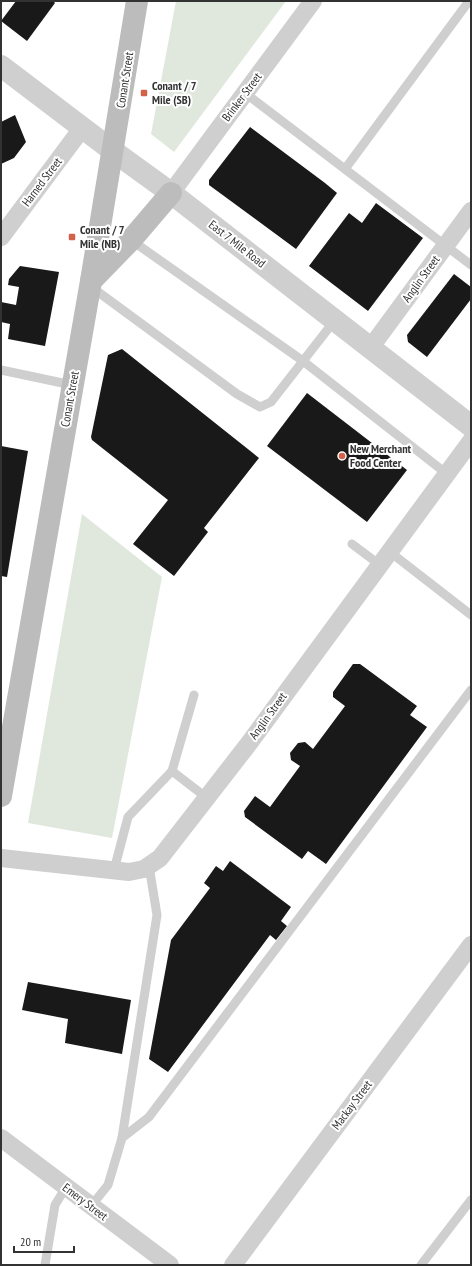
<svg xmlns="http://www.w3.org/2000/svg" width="472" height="1266" font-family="'PT Sans Narrow',sans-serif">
	<rect width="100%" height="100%" fill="#fff"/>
	<g fill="#e0e8dd">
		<path d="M 176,1 L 286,1 L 174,152 L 151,134 Z"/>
		<path d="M 82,514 L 162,577 L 112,838 L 28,823 Z"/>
	</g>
	<g fill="#191919">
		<path d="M 16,1 L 53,1 L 55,3 L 27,41 L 1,21 Z"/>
		<path d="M 15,115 L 26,142 L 14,158 L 1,164 L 1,122 Z"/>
		<path d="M 250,127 L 325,183 L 337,193 L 296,249 L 209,185 L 209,180 Z"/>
		<path d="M 376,203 L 423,238 L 368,311 L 309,266 L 349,213 L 362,223 Z"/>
		<path d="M 20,266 L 59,272 L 45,346 L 8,339 L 10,324 L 1,322 L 1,302 L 16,305 L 19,287 L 8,285 L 9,279 Z"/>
		<path d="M 454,274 L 471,287 L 471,299 L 427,357 L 408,342 L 407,335 Z"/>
		<path d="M 122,349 L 259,458 L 204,528 L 208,532 L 174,576 L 133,544 L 168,500 L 92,440 L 91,437 L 108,355 Z"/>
		<path d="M 307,393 L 407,470 L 367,522 L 267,446 Z"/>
		<path d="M 1,446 L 28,451 L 7,577 L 1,576 Z"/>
		<path d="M 353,664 L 360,664 L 417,706 L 410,715 L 427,727 L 326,864 L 308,851 L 302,859 L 245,817 L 244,811 L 255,796 L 270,807 L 300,766 L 291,760 L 290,753 L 298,743 L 305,742 L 313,749 L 345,706 L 333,697 L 333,692 Z"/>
		<path d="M 230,861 L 291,907 L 281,921 L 287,926 L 276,940 L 270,935 L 168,1072 L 149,1059 L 171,940 L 210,888 L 204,883 L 216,866 L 223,871 Z"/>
		<path d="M 28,982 L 131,1000 L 122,1054 L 65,1043 L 68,1019 L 22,1010 Z"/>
	</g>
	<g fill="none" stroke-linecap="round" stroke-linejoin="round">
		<g stroke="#cfcfcf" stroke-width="9">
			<path d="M 245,93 L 471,265"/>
			<path d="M 345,169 L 469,1"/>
			<path d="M 131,240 L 303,361 L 447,474"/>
			<path d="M 90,286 L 237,394 L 260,407 L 271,402 L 335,320"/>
			<path d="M 1,370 L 72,385"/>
			<path d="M 352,544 L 380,565"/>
			<path d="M 390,552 L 471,615"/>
			<path d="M 194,695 L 172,771 L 207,798"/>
			<path d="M 114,870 L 128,817 L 172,771"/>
			<path d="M 122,1138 L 157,915 L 149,866"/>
			<path d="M 91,1206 L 108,1185 L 122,1138 L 149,1117 L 471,690"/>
			<path d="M 45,1265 L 55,1205 L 66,1187"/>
			<path d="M 421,1265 L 471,1200"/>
		</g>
		<g stroke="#cfcfcf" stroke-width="18">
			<path d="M 171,193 L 313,1"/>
			<path d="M 1,237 L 83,127"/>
			<path d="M 371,347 L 471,211"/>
			<path d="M 1,858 L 129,872 L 144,869 L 160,858 L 250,742 L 471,441"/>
			<path d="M 1,1138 L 170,1265"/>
			<path d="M 233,1265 L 471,945"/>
		</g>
		<path stroke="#cfcfcf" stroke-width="22" d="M 1,66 L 113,151 L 171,193 L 471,426"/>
		<g stroke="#bcbcbc" stroke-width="22">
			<path d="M 91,281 L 131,240 L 171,193"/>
			<path d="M 1,796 L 91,281 L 137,1"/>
		</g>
	</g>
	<g fill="#d3614b" stroke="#fff" stroke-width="1.5">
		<rect x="140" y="89" width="8" height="8" rx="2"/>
		<rect x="68" y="233" width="8" height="8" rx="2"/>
		<circle cx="342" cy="456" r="4"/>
	</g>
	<g text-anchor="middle" stroke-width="4" stroke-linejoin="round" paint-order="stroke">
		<g font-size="12" fill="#323232" stroke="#fff">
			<text transform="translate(125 80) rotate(-81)" y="4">Conant Street</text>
			<text transform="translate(242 97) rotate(-53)" y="4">Brinker Street</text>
			<text transform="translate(42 182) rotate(-53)" y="4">Harned Street</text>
			<text transform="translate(237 244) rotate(38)" y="4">East 7 Mile Road</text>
			<text transform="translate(421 279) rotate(-54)" y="4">Anglin Street</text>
			<text transform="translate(70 399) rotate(-80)" y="4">Conant Street</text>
			<text transform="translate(268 716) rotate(-54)" y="4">Anglin Street</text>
			<text transform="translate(352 1105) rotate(-53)" y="4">Mackay Street</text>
			<text transform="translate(85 1202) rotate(37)" y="4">Emery Street</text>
		</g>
		<g font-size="12" font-weight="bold" fill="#323232" stroke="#fff" text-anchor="start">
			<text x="152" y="90">Conant / 7<tspan x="152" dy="14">Mile (SB)</tspan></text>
			<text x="80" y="234">Conant / 7<tspan x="80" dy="14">Mile (NB)</tspan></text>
			<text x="350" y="453">New Merchant<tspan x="350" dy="14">Food Center</tspan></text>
		</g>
	</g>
	<rect width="472" height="1266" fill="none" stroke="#323232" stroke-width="4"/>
	<path d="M14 1246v6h60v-6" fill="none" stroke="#323232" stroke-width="2"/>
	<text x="20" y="1246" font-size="12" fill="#323232" stroke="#ffffff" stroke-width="3" paint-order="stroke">20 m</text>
</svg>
